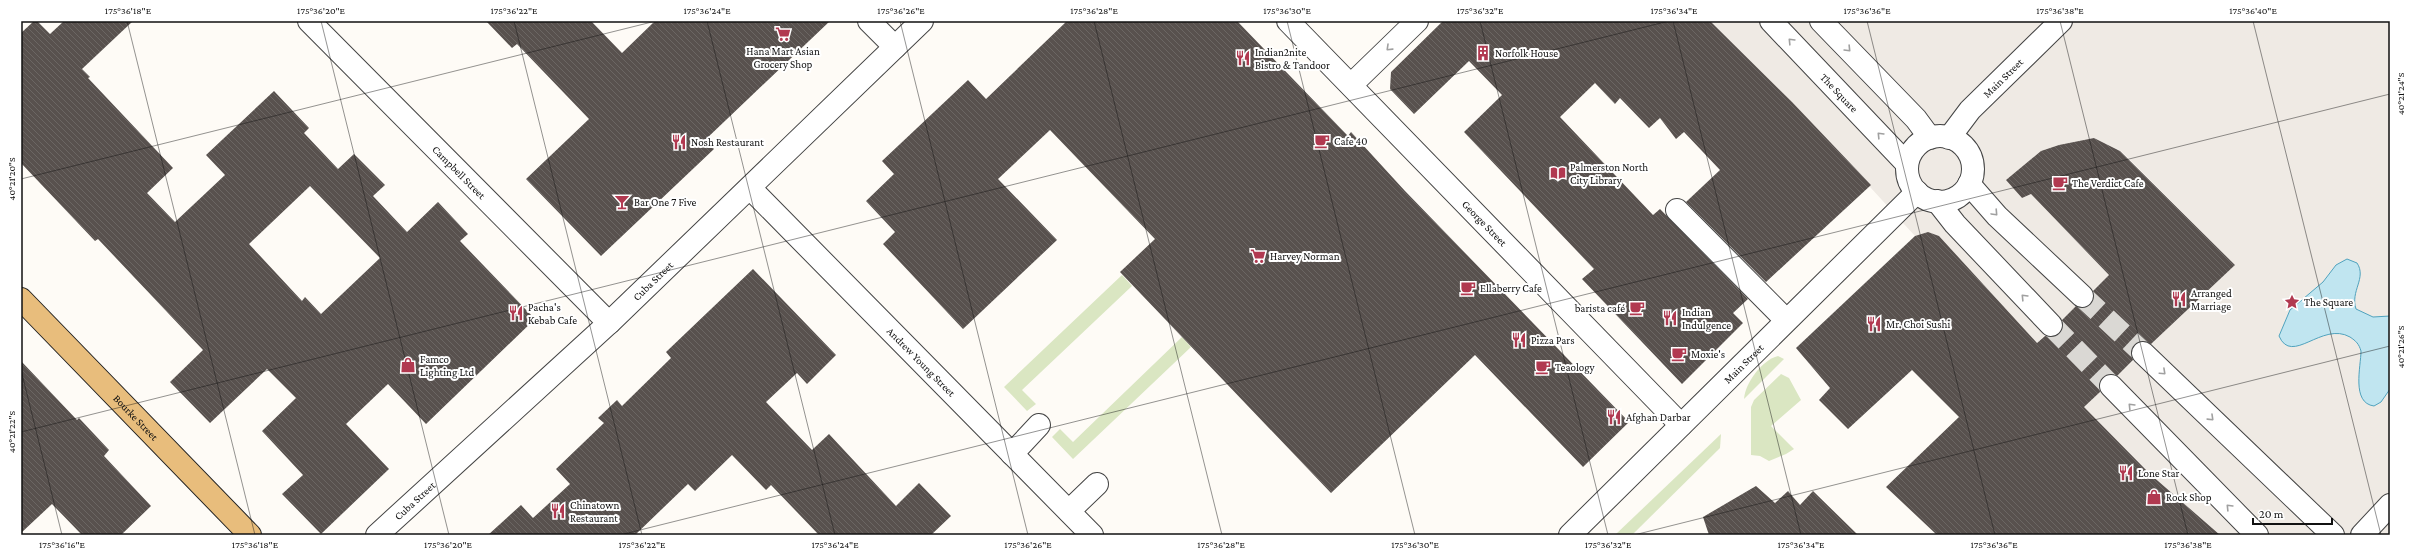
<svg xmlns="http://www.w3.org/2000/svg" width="2411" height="556" font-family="'Crimson Pro',serif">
	<defs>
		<pattern id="building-back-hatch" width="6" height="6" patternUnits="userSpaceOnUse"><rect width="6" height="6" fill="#58514e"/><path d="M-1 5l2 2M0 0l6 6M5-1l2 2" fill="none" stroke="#6b6663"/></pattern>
	</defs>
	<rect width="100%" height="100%" fill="#fefbf6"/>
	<g fill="#dae6c2">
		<path d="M 1122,275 L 1132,286 L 1022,390 L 1036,404 L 1027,411 L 1004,387 Z"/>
		<path d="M 1182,337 L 1191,347 L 1073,459 L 1052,437 L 1060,429 L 1073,442 Z"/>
		<path d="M 1778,356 L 1784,359 L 1744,399 C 1745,383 1762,360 1778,356 Z"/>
		<path d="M 1781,374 L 1789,378 L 1801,400 L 1771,426 L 1794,449 L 1786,454 L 1769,461 L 1760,456 L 1751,455 L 1751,407 L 1754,400 Z"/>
		<path d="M 1721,434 L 1720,448 L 1632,535 L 1615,535 Z"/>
	</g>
	<path fill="#efeae4" d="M 1710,21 L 2390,21 L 2390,535 L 2220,535 L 2150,474 L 2084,407 L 2235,265 L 2121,151 L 2094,138 L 2060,145 L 2041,151 L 2007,180 L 2022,198 L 2031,194 L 2109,275 L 2028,351 L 2024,329 L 1939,236 L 1928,232 L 1915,236 L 1792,102 Z"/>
	<path fill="#c0e5f0" stroke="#50a3be" d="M 2347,259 L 2357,263 C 2367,278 2350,291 2356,309 L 2373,317 L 2390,316 L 2390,389 L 2381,402 L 2374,406 C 2351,403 2361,366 2361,351 C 2359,344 2356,341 2350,337 C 2322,321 2292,366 2279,336 L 2290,310 L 2323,282 L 2336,265 Z"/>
	<g fill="url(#building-back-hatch)" fill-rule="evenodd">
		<path d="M 34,21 L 37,21 L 50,34 L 64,21 L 133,21 L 82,69 L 90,77 L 88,78 L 173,168 L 147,193 L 175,222 L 225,175 L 206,155 L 274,91 L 309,128 L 304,133 L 338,169 L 354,154 L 385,185 L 373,196 L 407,232 L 438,202 L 468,234 L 460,241 L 535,319 L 426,424 L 388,384 L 346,424 L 389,469 L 321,534 L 282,494 L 303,475 L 262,431 L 296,398 L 267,369 L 210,423 L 170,382 L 203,350 L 98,239 L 95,241 L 21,163 L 21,33 ZM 310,186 L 380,258 L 321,314 L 305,297 L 302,301 L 249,244 Z"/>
		<path d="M 486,21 L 591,21 L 622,53 L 655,21 L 830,21 L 705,140 L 714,149 L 601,256 L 526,179 L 589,119 L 517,44 L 512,48 Z"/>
		<path d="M 1067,21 L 1237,21 L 1348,136 L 1351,132 L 1405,191 L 1629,422 L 1583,467 L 1475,355 L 1331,493 L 1120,272 L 1155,239 L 1050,130 L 998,179 L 1057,240 L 963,329 L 883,244 L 895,232 L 866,201 L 894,174 L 882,161 L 968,80 L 986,99 Z"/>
		<path d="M 1443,21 L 1710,21 L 1792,102 L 1871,185 L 1766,282 L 1686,202 L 1720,170 L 1684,132 L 1676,139 L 1660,118 L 1649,128 L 1620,98 L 1615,104 L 1595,83 L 1560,117 L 1653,215 L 1660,209 L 1748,299 L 1733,313 L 1743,323 L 1682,384 L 1582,279 L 1594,269 L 1464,132 L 1502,95 L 1469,61 L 1414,114 L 1390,89 L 1391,72 Z"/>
		<path d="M 2094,138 L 2120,151 L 2235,265 L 2151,344 L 2140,341 L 2134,344 L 2131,350 L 2133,360 L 2117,376 L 2108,374 L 2103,377 L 2099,383 L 2100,392 L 2084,407 L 2150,474 L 2220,535 L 1937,535 L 1886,487 L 1959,417 L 1912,370 L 1848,429 L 1819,400 L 1830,388 L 1796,348 L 1915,236 L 1928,232 L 1939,236 L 2037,343 L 2045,336 L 2054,337 L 2059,334 L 2063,328 L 2062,320 L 2076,306 L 2085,308 L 2091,305 L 2094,298 L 2093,291 L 2109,275 L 2031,194 L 2022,198 L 2006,180 L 2041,151 L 2059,145 Z"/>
		<path d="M 753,269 L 836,355 L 807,384 L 797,373 L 766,402 L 812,450 L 829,434 L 896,506 L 919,483 L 951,516 L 931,535 L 819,535 L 771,485 L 766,490 L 732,455 L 695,491 L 688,484 L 635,535 L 488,535 L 521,505 L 533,518 L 570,484 L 556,469 L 604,423 L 598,418 L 617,400 L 622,406 L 671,358 L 666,352 Z"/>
		<path d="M 21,361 L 77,420 L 79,418 L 109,450 L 104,456 L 151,506 L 121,535 L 82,535 L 52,504 L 21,533 Z"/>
		<path d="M 1756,486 L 1775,503 L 1788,491 L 1800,505 L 1813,491 L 1858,535 L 1709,535 L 1703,517 Z"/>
	</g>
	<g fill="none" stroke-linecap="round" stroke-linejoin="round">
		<g stroke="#dad8d4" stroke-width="22" stroke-dasharray="22 11" stroke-linecap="butt">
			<path d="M 2082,296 L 2143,353"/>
			<path d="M 2051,325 L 2111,386"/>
		</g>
		<g stroke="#444" stroke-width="24">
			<g id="minor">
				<path id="s1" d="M 309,21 L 609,323"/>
				<path d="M 869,21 L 895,47"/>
				<path id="s2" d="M 1288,21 L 1681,425"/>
				<path id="s3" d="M 1771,21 L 1907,164"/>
				<path d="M 1821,21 L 1916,119 L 1930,138"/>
				<path d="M 1351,85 L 1417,21"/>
				<circle cx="1940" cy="169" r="33"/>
				<path id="s4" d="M 1949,138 L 1970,110 L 2061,21"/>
				<path d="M 1969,184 L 1997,216 L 2082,296"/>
				<path id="s5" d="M 750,188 L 1092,535"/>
				<path d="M 1937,201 L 1955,224 L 2051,325"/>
				<path d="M 1677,210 L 1786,320"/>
				<path d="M 2143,353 L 2333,535"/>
				<path d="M 2111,386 L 2257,535"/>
				<path d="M 1012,454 L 1039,425"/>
				<path d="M 1069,511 L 1097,484"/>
				<path id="s6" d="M 377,535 L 609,323 L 922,21"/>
				<path id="s7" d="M 1570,535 L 1917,192"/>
				<path d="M 2362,535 L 2390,505"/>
			</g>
		</g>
		<g stroke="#222" stroke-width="24">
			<g id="major">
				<path id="s8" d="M 21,299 L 250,535"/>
			</g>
		</g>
		<use href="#minor" stroke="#fff" stroke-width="22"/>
		<use href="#major" stroke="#e8bd7c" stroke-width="22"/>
	</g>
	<defs><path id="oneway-chevron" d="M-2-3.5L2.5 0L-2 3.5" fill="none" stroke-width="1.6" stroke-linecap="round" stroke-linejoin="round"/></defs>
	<g stroke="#a0a0a0">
		<use href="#oneway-chevron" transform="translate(1791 41) rotate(-134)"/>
		<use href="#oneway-chevron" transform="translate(1389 48) rotate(136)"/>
		<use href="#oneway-chevron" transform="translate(1848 49) rotate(46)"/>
		<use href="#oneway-chevron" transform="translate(1880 135) rotate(-134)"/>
		<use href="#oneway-chevron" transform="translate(1995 213) rotate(47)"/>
		<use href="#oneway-chevron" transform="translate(2024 297) rotate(-134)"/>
		<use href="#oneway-chevron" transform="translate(2163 372) rotate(43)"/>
		<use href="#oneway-chevron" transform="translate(2131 406) rotate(-134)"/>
		<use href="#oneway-chevron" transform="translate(2211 418) rotate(44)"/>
		<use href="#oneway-chevron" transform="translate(2229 507) rotate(-134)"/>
	</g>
	<path fill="none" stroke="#111" stroke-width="1" stroke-opacity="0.45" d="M 127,21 L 255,535M 321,21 L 449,535M 514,21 L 642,535M 707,21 L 835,535M 900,21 L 1028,535M 1094,21 L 1222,535M 1287,21 L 1415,535M 1480,21 L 1608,535M 1673,21 L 1801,535M 1867,21 L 1995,535M 2060,21 L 2188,535M 2253,21 L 2381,535M 21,179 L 656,21M 21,370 L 62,535M 21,432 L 1669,21M 620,535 L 2390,94M 1634,535 L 2390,346"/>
	<defs>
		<g id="supermarket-bare" transform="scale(1.2)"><path d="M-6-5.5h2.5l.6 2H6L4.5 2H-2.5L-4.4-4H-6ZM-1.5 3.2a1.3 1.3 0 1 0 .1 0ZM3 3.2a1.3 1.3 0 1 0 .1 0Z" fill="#b13950" stroke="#fff" stroke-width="2.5" paint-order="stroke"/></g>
		<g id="building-bare" transform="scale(1.2)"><path d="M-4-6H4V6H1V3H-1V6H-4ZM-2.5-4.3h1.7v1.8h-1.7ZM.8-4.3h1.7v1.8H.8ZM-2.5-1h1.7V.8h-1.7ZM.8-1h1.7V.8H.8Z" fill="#b13950" stroke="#fff" stroke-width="2.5" paint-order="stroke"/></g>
		<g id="restaurant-bare" transform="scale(1.2)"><path d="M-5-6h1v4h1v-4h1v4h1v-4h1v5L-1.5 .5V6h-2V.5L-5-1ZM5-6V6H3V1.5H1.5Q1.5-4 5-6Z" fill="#b13950" stroke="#fff" stroke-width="2.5" paint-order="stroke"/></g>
		<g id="cafe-bare" transform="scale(1.2)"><path d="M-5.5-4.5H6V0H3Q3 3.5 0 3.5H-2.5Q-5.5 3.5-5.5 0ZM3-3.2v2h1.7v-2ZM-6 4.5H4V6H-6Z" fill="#b13950" stroke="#fff" stroke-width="2.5" paint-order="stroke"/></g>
		<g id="library-bare" transform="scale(1.2)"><path d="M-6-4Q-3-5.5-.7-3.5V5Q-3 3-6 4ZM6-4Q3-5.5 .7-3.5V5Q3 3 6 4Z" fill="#b13950" stroke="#fff" stroke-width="2.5" paint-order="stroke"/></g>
		<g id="bar-bare" transform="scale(1.2)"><path d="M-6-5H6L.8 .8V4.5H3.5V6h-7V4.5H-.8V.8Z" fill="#b13950" stroke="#fff" stroke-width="2.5" paint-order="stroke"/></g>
		<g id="sight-bare" transform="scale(1.2)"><path d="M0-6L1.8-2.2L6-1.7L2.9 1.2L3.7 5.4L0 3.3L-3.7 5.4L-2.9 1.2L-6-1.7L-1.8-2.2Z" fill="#b13950" stroke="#fff" stroke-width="2.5" paint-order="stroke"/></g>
		<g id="shop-bare" transform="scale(1.2)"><path d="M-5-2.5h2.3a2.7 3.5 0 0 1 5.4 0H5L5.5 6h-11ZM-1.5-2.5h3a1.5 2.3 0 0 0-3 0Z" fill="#b13950" stroke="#fff" stroke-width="2.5" paint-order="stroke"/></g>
	</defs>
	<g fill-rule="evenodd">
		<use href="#supermarket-bare" x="783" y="34"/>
		<use href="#building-bare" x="1483" y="53"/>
		<use href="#restaurant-bare" x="1243" y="58"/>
		<use href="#cafe-bare" x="1322" y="141"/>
		<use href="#restaurant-bare" x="679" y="142"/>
		<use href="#library-bare" x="1558" y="173"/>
		<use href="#cafe-bare" x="2060" y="183"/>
		<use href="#bar-bare" x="622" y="202"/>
		<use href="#supermarket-bare" x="1258" y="256"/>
		<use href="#cafe-bare" x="1468" y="288"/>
		<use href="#restaurant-bare" x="2179" y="299"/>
		<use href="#sight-bare" x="2292" y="302"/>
		<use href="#cafe-bare" x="1637" y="308"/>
		<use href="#restaurant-bare" x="516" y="313"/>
		<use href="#restaurant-bare" x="1670" y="318"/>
		<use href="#restaurant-bare" x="1874" y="324"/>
		<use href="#restaurant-bare" x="1519" y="340"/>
		<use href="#cafe-bare" x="1679" y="354"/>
		<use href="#shop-bare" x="408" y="365"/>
		<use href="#cafe-bare" x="1543" y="367"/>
		<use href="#restaurant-bare" x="1614" y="417"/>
		<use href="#restaurant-bare" x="2126" y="473"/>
		<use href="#shop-bare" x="2154" y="497"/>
		<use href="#restaurant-bare" x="558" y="511"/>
	</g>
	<g text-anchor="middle" stroke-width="4" stroke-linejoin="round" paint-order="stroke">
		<g font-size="11" fill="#111" stroke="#fff" text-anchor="start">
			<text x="783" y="55" text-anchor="middle">Hana Mart Asian<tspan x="783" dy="13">Grocery Shop</tspan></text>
			<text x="1255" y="56">Indian2nite<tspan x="1255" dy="13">Bistro &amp; Tandoor</tspan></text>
			<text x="1495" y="57">Norfolk House</text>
			<text x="1334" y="145">Cafe 40</text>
			<text x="691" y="146">Nosh Restaurant</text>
			<text x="1570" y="171">Palmerston North<tspan x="1570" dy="13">City Library</tspan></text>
			<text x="2072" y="187">The Verdict Cafe</text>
			<text x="634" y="206">Bar One 7 Five</text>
			<text x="1270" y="260">Harvey Norman</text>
			<text x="1480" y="292">Ellaberry Cafe</text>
			<text x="2191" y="297">Arranged<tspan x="2191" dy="13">Marriage</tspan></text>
			<text x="2304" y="306">The Square</text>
			<text x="528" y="311">Pacha's<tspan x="528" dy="13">Kebab Cafe</tspan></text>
			<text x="1625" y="312" text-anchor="end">barista café</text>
			<text x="1682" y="316">Indian<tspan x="1682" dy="13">Indulgence</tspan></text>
			<text x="1886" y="328">Mr. Choi Sushi</text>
			<text x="1531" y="344">Pizza Pars</text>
			<text x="1691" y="358">Moxie's</text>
			<text x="420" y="363">Famco<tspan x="420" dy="13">Lighting Ltd</tspan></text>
			<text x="1555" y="371">Teaology</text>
			<text x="1626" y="421">Afghan Darbar</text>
			<text x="2138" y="477">Lone Star</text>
			<text x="2166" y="501">Rock Shop</text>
			<text x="570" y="509">Chinatown<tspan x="570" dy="13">Restaurant</tspan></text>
		</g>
		<g font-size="11" fill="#111" stroke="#fff">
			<text dy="4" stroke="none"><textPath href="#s4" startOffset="81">Main Street</textPath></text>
			<text dy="4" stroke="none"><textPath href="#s3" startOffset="99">The Square</textPath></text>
			<text dy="4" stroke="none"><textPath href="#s1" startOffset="213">Campbell Street</textPath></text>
			<text dy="4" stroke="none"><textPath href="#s2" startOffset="282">George Street</textPath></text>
			<text dy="4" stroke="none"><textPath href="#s6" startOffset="375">Cuba Street</textPath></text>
			<text dy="4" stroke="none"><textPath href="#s5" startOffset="244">Andrew Young Street</textPath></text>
			<text dy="4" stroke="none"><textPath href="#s7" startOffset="244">Main Street</textPath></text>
			<text dy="4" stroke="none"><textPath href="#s8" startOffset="165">Bourke Street</textPath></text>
			<text dy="4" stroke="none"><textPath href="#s6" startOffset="51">Cuba Street</textPath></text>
		</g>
	</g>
	<rect width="2411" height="556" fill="none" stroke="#ffffff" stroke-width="44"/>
	<path d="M2253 518v6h79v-6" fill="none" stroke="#111111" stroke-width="2"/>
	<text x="2259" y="518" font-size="12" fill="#111111" stroke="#ffffff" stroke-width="3" paint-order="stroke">20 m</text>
	<rect x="22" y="22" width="2367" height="512" fill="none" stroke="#111" stroke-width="1.5"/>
	<g font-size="10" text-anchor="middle" fill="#111">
		<text x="128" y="14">175°36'18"E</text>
		<text x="321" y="14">175°36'20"E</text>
		<text x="514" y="14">175°36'22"E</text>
		<text x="707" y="14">175°36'24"E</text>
		<text x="901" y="14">175°36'26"E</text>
		<text x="1094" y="14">175°36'28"E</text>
		<text x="1287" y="14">175°36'30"E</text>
		<text x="1480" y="14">175°36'32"E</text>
		<text x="1674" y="14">175°36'34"E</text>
		<text x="1867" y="14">175°36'36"E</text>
		<text x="2060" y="14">175°36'38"E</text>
		<text x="2253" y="14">175°36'40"E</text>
		<text transform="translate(2400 94) rotate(-90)" y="4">40°21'24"S</text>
		<text transform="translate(11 179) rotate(-90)" y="4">40°21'20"S</text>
		<text transform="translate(2400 347) rotate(-90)" y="4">40°21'26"S</text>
		<text transform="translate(11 432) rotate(-90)" y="4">40°21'22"S</text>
		<text x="62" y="548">175°36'16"E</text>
		<text x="255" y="548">175°36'18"E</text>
		<text x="448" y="548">175°36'20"E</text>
		<text x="642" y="548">175°36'22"E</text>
		<text x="835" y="548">175°36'24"E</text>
		<text x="1028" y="548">175°36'26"E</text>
		<text x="1221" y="548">175°36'28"E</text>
		<text x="1415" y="548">175°36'30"E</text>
		<text x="1608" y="548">175°36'32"E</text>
		<text x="1801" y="548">175°36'34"E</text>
		<text x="1994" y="548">175°36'36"E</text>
		<text x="2188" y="548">175°36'38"E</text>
	</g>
</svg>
